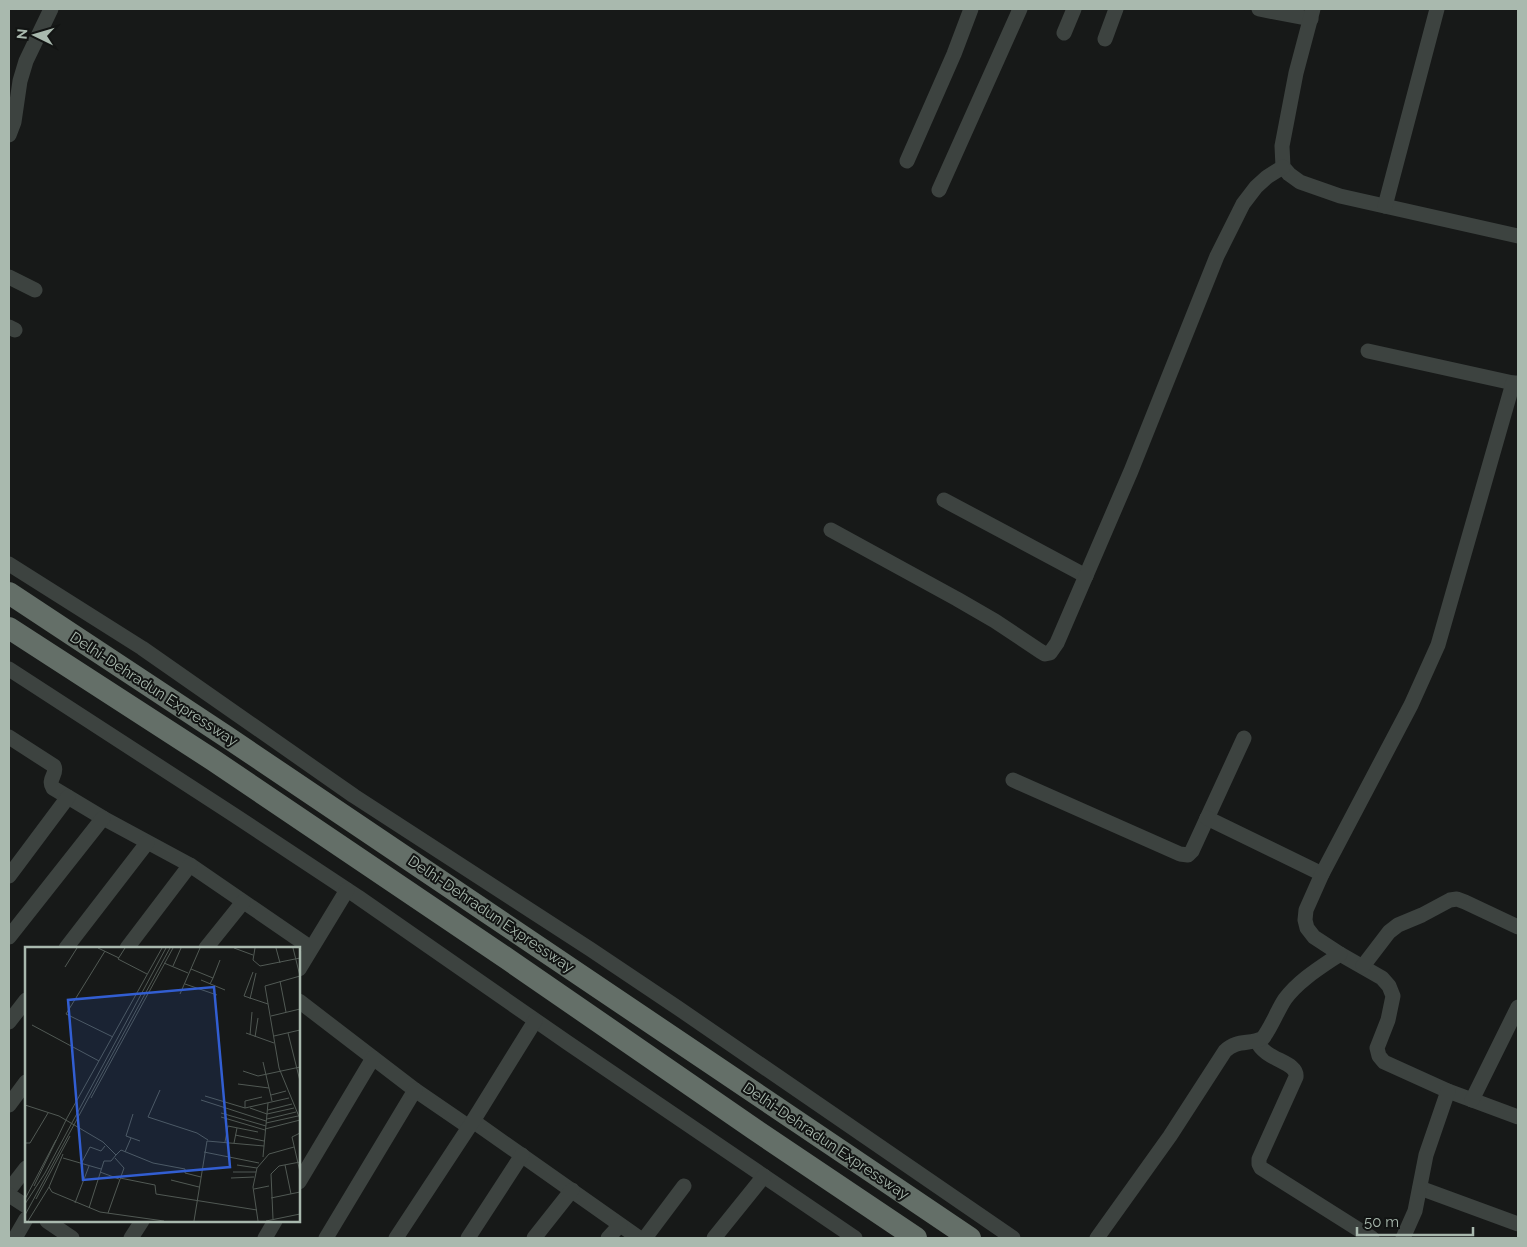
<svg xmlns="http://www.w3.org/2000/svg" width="1527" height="1247" font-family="Raleway,sans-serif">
	<rect width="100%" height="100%" fill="#171918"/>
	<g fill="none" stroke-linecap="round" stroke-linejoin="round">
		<g stroke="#3d4340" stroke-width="15">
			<path d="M 1259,9 L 1311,19"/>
			<path d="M 1313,9 L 1296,73 L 1282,146 L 1283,167 L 1289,174 L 1300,182 L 1340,196 L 1518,236"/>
			<path d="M 1064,33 L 1074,9"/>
			<path d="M 1105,39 L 1116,9"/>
			<path d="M 9,135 L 14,122 L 20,81 L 26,61 L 51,9"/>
			<path d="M 907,161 L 954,54 L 971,9"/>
			<path d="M 939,190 L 1020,9"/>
			<path d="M 1385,206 L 1437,9"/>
			<path d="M 9,277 L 35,290"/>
			<path d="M 9,327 L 15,330"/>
			<path d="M 1368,351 L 1513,383"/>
			<path d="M 944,500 L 1086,576"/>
			<path d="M 831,530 L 957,599 L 995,621 L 1040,651 L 1045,654 L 1050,653 L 1057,643 L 1131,471 L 1217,256 L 1243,204 L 1256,187 L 1267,177 L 1283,167"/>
			<path d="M 9,564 L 142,648 L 354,796 L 590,949 L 678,1008 L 1013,1238"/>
			<path d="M 9,669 L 234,815 L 358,897 L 568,1043 L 855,1238"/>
			<path d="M 9,737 L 54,766 C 58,774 47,779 53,788 L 103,818 L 190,865 L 311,948"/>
			<path d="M 1013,780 L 1180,854 L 1188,855 L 1192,851 L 1244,738"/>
			<path d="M 1207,818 L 1322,874"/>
			<path d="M 9,876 L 68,797"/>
			<path d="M 9,937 L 103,818"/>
			<path d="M 66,948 L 147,843"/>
			<path d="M 127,948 L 190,865"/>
			<path d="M 206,948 L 243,902"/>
			<path d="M 1340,954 L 1382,978 L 1389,986 L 1393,996 L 1388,1020 L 1377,1048 L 1379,1056 L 1384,1062 L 1448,1091 L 1518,1117"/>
			<path d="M 1363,966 L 1389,932 L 1398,925 L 1422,915 L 1450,900 L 1457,899 L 1465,902 L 1518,927"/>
			<path d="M 299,969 L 347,890"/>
			<path d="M 299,1001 L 415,1090 L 469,1127"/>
			<path d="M 9,1022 L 26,1000"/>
			<path d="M 1257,1041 C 1265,1061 1298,1061 1296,1077 L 1259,1159 L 1259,1164 L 1261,1168 L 1372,1238"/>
			<path d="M 1472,1100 L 1518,1007"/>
			<path d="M 9,1105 L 26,1082"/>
			<path d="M 473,1121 L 639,1238"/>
			<path d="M 299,1182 L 373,1058"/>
			<path d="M 1420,1188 L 1518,1224"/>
			<path d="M 9,1190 L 26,1168"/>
			<path d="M 9,1195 L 26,1206"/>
			<path d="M 47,1221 L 72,1238"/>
			<path d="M 15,1238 L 26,1219"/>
			<path d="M 131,1238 L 142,1221"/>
			<path d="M 265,1238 L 275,1221"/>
			<path d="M 326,1238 L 415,1090"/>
			<path d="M 396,1238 L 473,1121 L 535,1021"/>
			<path d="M 468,1238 L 522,1155"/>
			<path d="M 534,1238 L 572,1190"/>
			<path d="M 608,1238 L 620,1225"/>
			<path d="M 645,1238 L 684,1186"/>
			<path d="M 714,1238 L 764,1176"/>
			<path d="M 1097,1238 L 1170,1136 L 1225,1051 C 1237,1039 1250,1045 1263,1038 C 1272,1026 1277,1011 1285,999 C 1299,980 1321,967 1340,954 L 1314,937 L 1307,928 L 1305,920 L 1306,910 L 1322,874 L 1411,705 L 1438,645 L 1513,383 L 1518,383"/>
			<path d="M 1403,1238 L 1415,1211 L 1426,1155 L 1448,1091"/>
		</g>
		<g stroke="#646f68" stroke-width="22">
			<path d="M 9,593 L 227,737 L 970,1238"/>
			<path d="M 9,628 L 213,760 L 509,960 L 754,1129 L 916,1238"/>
		</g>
	</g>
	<g text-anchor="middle" stroke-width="4" stroke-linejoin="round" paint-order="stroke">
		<g font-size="15" fill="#a9b9ae" stroke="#121413">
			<text transform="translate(154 689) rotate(33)" y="5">Delhi-Dehradun Expressway</text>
			<text transform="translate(491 914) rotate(34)" y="5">Delhi-Dehradun Expressway</text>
			<text transform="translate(826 1141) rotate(34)" y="5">Delhi-Dehradun Expressway</text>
		</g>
	</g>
	<g transform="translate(25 947)">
		<rect width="275" height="275" fill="#171918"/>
		<path fill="none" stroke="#515954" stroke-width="1" d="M 73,1 L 94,11M 100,1 L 93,12 L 122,27M 209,1 L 228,8M 230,1 L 228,13 L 235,19 L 275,11M 251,1 L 255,16M 268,1 L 275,29M 80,4 L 41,67 L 88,90M 139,16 L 163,26M 148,19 L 156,1M 40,20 L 52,1M 166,22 L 188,31 L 185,37M 228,25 L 219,49 L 243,57M 275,29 L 240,39 L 254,121 L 275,172M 188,31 L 195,13M 176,33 L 200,43M 255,34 L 261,65M 160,37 L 192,48M 155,47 L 175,1M 225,52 L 231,26M 246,69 L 275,62M 7,78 L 74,114M 221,86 L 249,96M 263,86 L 275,134M 225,88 L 227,65M 249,89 L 275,83M 230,90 L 233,71M 238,115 L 247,154M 218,124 L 233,129 L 275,120M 213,137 L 244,141M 135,143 L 123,170 L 172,186 L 183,193M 246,148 L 261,144M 180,149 L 220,161 L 264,151M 66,151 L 148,1M 176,153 L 241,174M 0,158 L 34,169 L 78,195 L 91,208 L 96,203 L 128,216 L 160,222 L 160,226 L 176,230M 220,161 L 220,154 L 237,150M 225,161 L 242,167M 243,163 L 267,157M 196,166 L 241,179M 108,167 L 101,189 L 115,194M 242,167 L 269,161M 196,170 L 240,183M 242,172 L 271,165M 241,176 L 273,169M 240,182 L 275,173M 275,186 L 267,190 L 275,225M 210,188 L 239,194M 200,195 L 203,179 L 233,185M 0,196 L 5,196 L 23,166M 209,196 L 212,181M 100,205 L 106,191M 179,205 L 234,216M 38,207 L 24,240 L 27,245 L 75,265 L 139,274M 238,210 L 243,156M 38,211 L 76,222M 56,217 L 65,200 L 76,204 L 80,199M 212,218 L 232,221M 260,218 L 266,247M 75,225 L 94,232M 208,225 L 231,225M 95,231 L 130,238 L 131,247 L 232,263M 206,231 L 229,230M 146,233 L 174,240M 9,239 L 42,171 L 137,1M 229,242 L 244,239M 246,251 L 275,245M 0,252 L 31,193M 11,252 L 45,189M 50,256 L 64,219M 0,257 L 20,226 L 141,1M 64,261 L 79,214 L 86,214 L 91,208M 83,266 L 99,221 L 90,211M 0,268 L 145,1M 248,272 L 246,227 L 254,219 L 275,215M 3,274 L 24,240M 169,274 L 182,194 L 239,199M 233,274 L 228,240 L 232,221 L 244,207 L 269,200M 241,274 L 275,267"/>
		<path fill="#325ed2" fill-opacity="0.15" stroke="#325ed2" stroke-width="2.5" d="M 189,40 L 205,220 L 58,233 L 43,53 Z"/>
		<rect width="275" height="275" fill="none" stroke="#a9b9ae" stroke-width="2.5"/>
	</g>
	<rect width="1527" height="1247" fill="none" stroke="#a9b9ae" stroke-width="20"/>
	<g transform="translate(35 35) rotate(275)" stroke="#121413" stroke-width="4" paint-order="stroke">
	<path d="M0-4L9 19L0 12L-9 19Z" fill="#a9b9ae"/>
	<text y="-8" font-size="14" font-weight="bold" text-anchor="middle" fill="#a9b9ae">N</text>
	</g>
	<path d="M1357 1227v8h116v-8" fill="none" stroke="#a9b9ae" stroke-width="2.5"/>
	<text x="1364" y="1227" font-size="15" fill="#a9b9ae" stroke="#121413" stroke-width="4" paint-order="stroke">50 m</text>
</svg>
